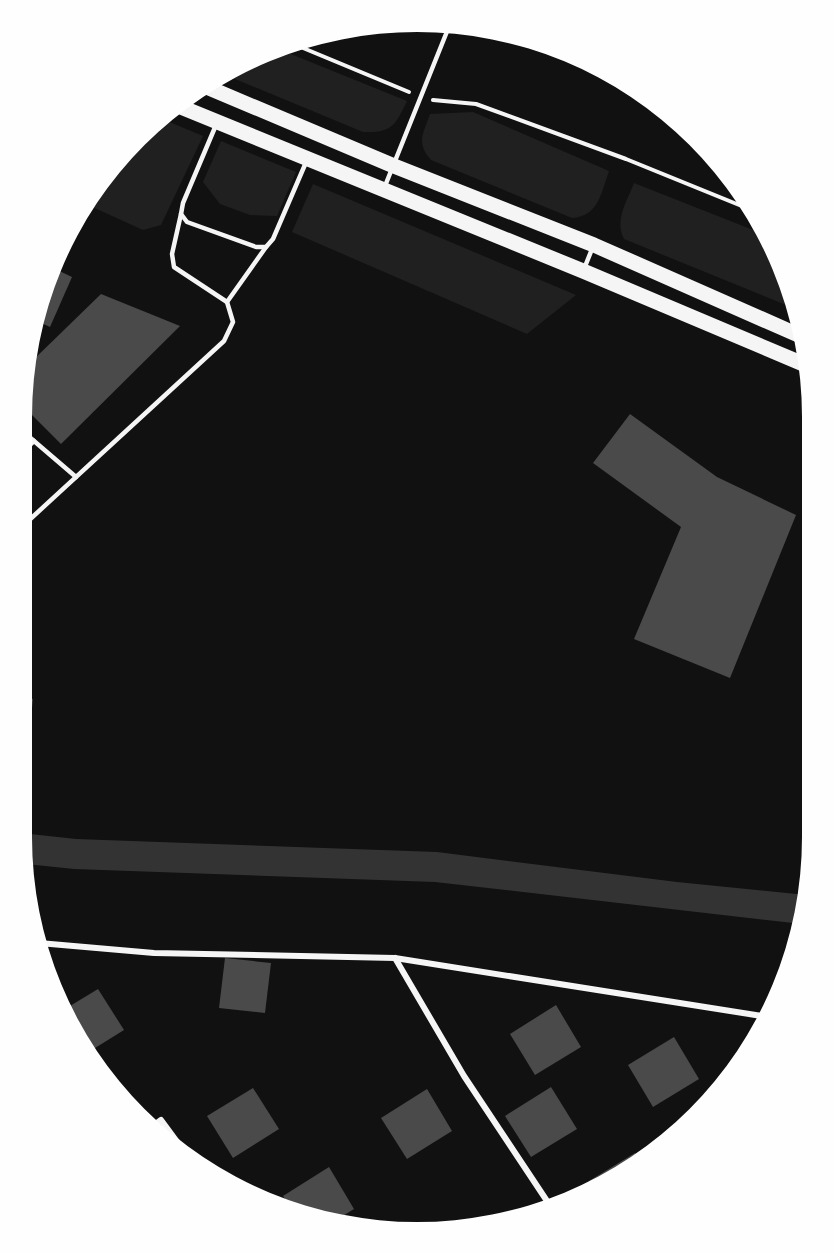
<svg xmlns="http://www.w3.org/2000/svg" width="834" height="1253" font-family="Helvetica,sans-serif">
	<rect width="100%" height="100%" fill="#111"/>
	<g fill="#202020">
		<path d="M 276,48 L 407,101 C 395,126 392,133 363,132 L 223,74 L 265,51 Z"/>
		<path d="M 473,112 L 609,171 C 601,193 599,216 572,218 L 431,160 C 416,143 423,134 430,114 Z"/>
		<path d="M 160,118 L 203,136 L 161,225 L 143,230 L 88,205 L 137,137 Z"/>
		<path d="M 221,141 L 296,172 L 277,216 L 250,215 L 220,204 L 203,182 Z"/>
		<path d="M 634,183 L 766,235 L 783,265 L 796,309 L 624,239 C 614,221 627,201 634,183 Z"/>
		<path d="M 313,184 L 576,295 L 527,334 L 292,232 Z"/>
	</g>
	<path fill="#333" d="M 21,833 L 76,839 L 437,852 L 677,882 L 806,895 L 805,913 L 802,924 L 435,882 L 74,869 L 26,864 Z"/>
	<g fill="#4a4a4a">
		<path d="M 417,21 L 425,22 L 422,30 L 403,22 Z"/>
		<path d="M 53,268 L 72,277 L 50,327 L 35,320 Z"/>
		<path d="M 101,294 L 180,326 L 61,444 L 27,410 L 28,365 Z"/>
		<path d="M 630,414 L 717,477 L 796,515 L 730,678 L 634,639 L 681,527 L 593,463 Z"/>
		<path d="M 23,697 L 33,699 L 32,708 L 23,707 Z"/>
		<path d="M 225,958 L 271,963 L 265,1013 L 219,1008 Z"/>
		<path d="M 98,989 L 124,1030 L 87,1053 L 65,1009 Z"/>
		<path d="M 556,1005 L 581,1047 L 535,1075 L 510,1034 Z"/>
		<path d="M 674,1037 L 699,1079 L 653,1107 L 628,1065 Z"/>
		<path d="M 551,1087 L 577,1129 L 531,1157 L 505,1116 Z"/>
		<path d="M 253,1088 L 279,1129 L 233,1158 L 207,1116 Z"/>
		<path d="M 427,1089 L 452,1131 L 407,1159 L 381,1118 Z"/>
		<path d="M 635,1153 L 640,1160 L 615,1179 L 593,1187 L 589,1181 Z"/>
		<path d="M 329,1167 L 354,1209 L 338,1219 L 291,1208 L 283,1196 Z"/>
	</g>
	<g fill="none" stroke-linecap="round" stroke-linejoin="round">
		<g stroke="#f5f5f5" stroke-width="4">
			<path d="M 291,43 L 409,92"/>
			<path d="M 433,100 L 476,104 L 626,159 L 754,211"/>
		</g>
		<g stroke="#f5f5f5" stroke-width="4.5">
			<path d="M 216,125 L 183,203 L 181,214 L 187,222 L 256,247 L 266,247 L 273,239 L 307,160"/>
			<path d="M 385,186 L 450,24"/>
			<path d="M 584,269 L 592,249"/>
			<path d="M 227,302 L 266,247"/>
			<path d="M 27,435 L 76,477"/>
			<path d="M 27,448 L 34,441"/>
			<path d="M 26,523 L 224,341 L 233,322 L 227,302 L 174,267 L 172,254 L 181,214"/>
		</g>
		<g stroke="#f5f5f5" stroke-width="6">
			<path d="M 39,943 L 154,953 L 395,958 L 768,1017"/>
			<path d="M 395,958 L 464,1076 L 549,1204"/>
			<path d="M 153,1126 L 161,1120 L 189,1158"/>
		</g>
		<g stroke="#f5f5f5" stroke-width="15">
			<path d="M 202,85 L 394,166 L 594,245 L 805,338"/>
			<path d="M 176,105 L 583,271 L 808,366"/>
		</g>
	</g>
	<path d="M0 0H834V1253H0ZM417 32H417A385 385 0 0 1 802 417V837A385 385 0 0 1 417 1222H417A385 385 0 0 1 32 837V417A385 385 0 0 1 417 32Z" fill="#fefefe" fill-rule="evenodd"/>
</svg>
